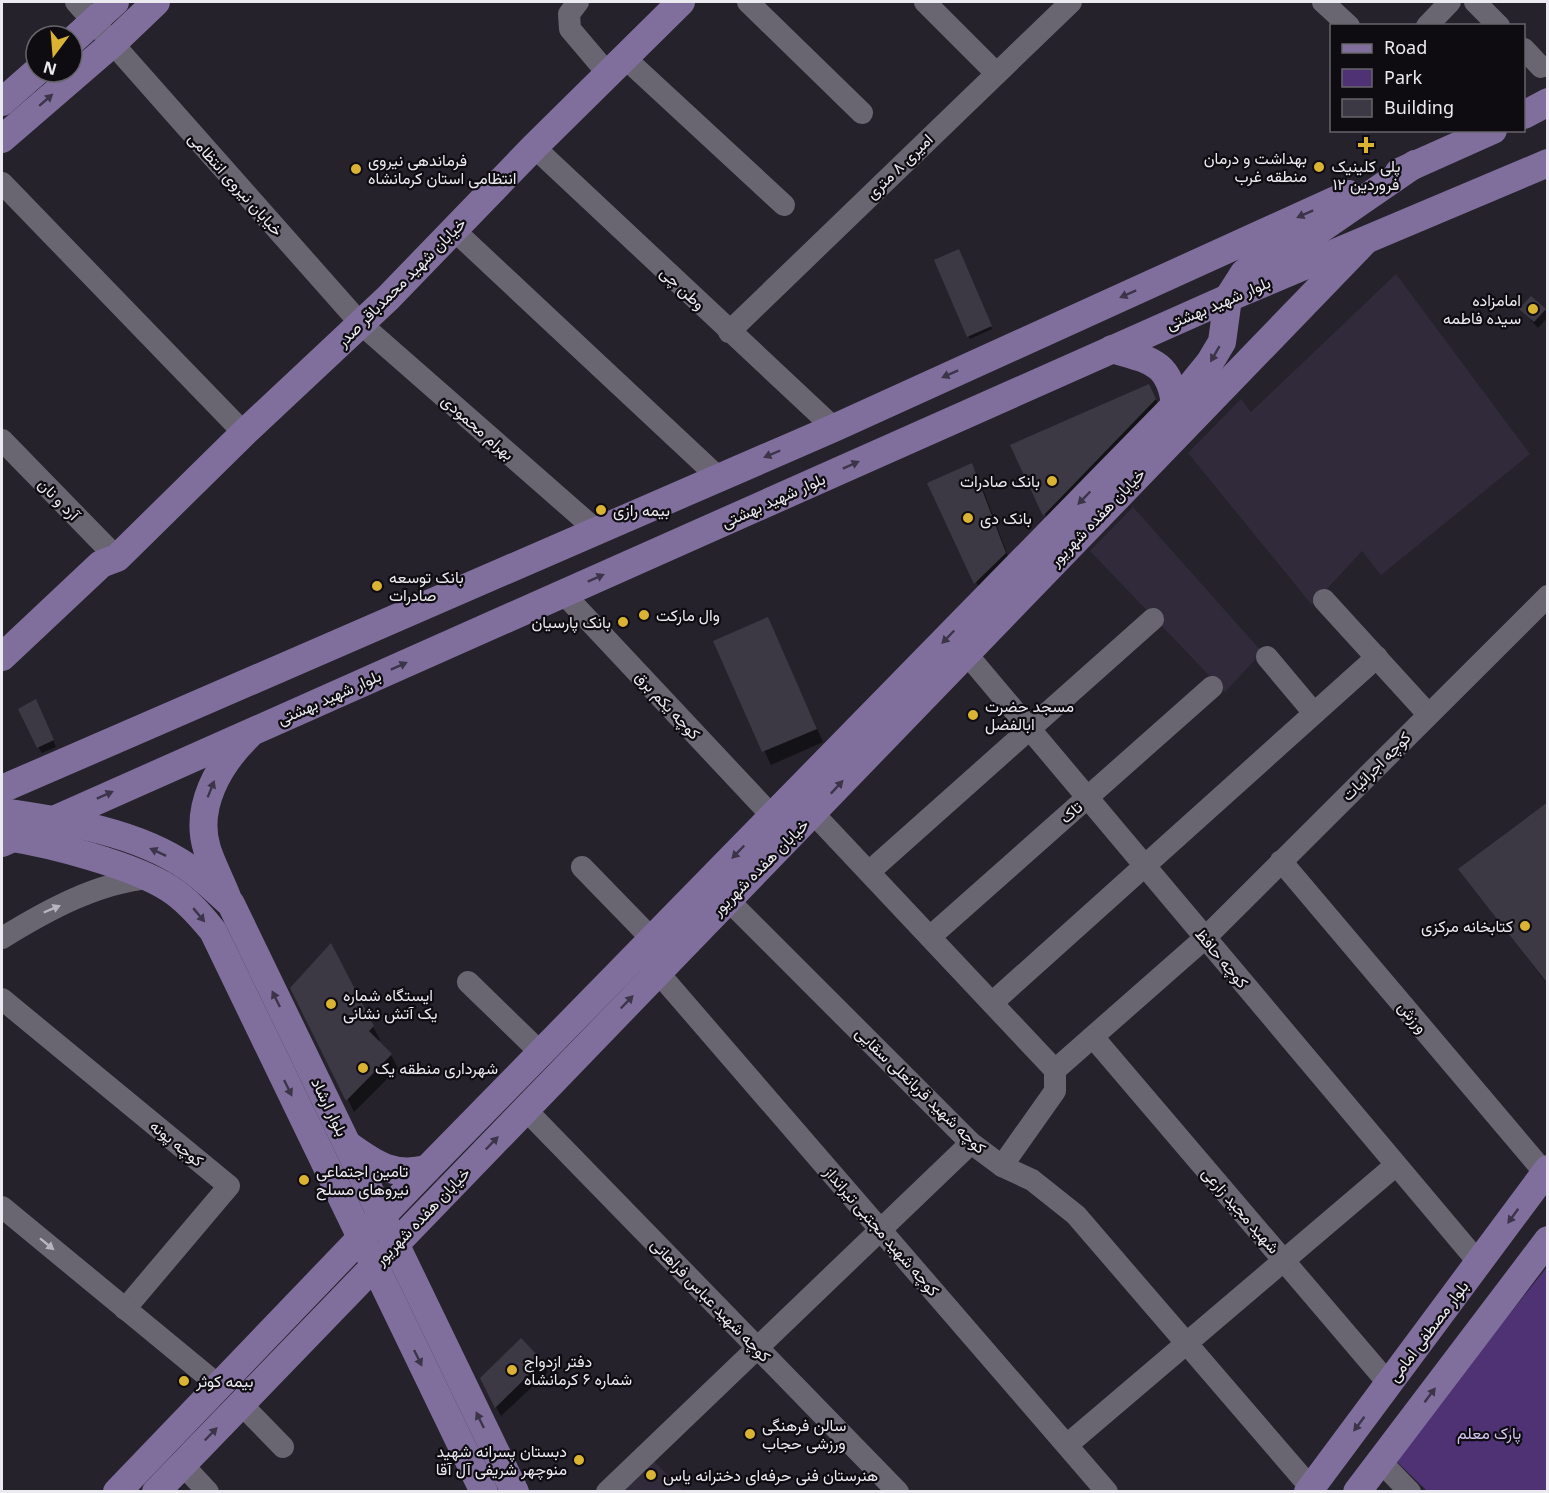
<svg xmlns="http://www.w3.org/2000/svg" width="1549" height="1493" font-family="'Noto Sans',Vazirmatn,sans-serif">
	<rect width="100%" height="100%" fill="#25222c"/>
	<g fill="#302a3a">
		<path d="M 1396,274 L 1530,454 L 1381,575 L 1362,551 L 1312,605 L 1188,453 L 1241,399 L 1251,412 Z"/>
		<path d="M 1133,507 L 1262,652 L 1225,692 L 1090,551 Z"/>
		<path d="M 652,1459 L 683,1491 L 618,1492 Z"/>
	</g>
	<path fill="#4e3274" d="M 1547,1267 L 1547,1491 L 1427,1491 L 1394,1459 Z"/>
	<g fill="#0007">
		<path d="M 960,254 L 992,329 L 970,339 L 968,336 Z"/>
		<path d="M 1521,309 L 1545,310 L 1548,317 L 1538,328 Z"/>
		<path d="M 1149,386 L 1163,413 L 1052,528 L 1012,445 Z"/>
		<path d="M 972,465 L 979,478 L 1012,567 L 983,596 L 929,483 Z"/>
		<path d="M 768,619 L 823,742 L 771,765 L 715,642 Z"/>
		<path d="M 39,707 L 56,747 L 42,753 L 38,747 Z"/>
		<path d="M 1548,804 L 1548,985 L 1460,869 Z"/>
		<path d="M 338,958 L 380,1040 L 378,1042 L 391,1055 L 398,1068 L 354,1112 L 292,988 Z"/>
		<path d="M 542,1362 L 548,1372 L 501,1416 L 496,1407 Z"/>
	</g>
	<g fill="#3d3944">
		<path d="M 959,249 L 992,326 L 967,337 L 934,260 Z"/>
		<path d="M 1531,296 L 1546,309 L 1534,322 L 1519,309 Z"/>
		<path d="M 1149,384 L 1156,399 L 1043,516 L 1010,445 Z"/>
		<path d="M 972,463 L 1006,553 L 974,584 L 927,483 Z"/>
		<path d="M 768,617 L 817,729 L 762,752 L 713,641 Z"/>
		<path d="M 36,699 L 54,740 L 37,748 L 18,709 Z"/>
		<path d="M 1548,802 L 1548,984 L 1458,869 Z"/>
		<path d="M 331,943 L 374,1026 L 369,1031 L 392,1054 L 346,1101 L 290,988 Z"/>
		<path d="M 521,1338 L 543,1361 L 495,1408 L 480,1378 Z"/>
	</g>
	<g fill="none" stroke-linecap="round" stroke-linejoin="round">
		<g stroke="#696571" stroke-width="22">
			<path d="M 76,2 L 361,324 L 596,530"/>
			<path d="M 578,2 L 569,14 L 570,29 L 609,75"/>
			<path d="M 748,2 L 862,113"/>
			<path d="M 925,2 L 995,72"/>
			<path d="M 1323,2 L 1349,26"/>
			<path d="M 1475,2 L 1499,26"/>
			<path d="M 1427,26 L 1450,2"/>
			<path d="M 1524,49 L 1541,67"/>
			<path d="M 625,58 L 784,205"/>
			<path d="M 534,147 L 834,428"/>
			<path d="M 2,183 L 244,433"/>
			<path d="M 455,231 L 718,477"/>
			<path d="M 729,332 L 1071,2"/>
			<path d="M 2,440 L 117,558"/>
			<path d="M 563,593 L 773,817"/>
			<path d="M 1324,600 L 1428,714"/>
			<path d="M 965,652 L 1479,1263"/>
			<path d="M 1267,657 L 1314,713"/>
			<path d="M 813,813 L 1055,1070"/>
			<path d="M 1281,861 L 1545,1173"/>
			<path d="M 582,867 L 652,939"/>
			<path d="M 869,872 L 1153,619"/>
			<path d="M 727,899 L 971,1143 L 1002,1166 L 1032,1180 L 1076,1215 L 1311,1488"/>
			<path d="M 930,937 L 1212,687"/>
			<path d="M 2,938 C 46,911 96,883 149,878"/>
			<path d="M 649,962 L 1107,1492"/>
			<path d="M 468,982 L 541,1053"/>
			<path d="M 2,999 L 229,1186 L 125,1309"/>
			<path d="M 992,1003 L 1377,657"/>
			<path d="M 1093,1037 L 1389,1384"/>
			<path d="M 1055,1070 L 1205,938 L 1548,596"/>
			<path d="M 525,1109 L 898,1492"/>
			<path d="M 1002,1166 L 1055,1091 L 1055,1070"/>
			<path d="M 2,1207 L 218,1385"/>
			<path d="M 241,1404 L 283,1447"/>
			<path d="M 1067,1445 L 1396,1165"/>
			<path d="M 1380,1461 L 1410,1492"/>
			<path d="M 182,1464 L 208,1492"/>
			<path d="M 607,1492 L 971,1143"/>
		</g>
		<g stroke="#806f9d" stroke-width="28">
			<path d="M 72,41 L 115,2"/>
			<path d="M 2,102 L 36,72"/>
			<path d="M 1524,115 L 1548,102"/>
			<path d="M 2,139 L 112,44 L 156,2"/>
			<path d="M 1399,172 L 1493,130"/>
			<path d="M 1112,349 C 1149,360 1170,361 1175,405"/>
			<path d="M 2,657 L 101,564 L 117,558 L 244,433 L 388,298 L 534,147 L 681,2"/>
			<path d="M 2,789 L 834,428 L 1349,194"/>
			<path d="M 2,812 C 64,821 136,831 189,868 C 204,878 217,892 231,904 L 515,1492"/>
			<path d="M 7,837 C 51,844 133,865 170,889 C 187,900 200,915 213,931 L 484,1492"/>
			<path d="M 2,843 L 1228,298 L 1548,163"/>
			<path d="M 227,897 C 221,881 212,865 207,849 C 194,807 219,764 248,736"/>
			<path d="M 348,1145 C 376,1165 392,1177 427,1169"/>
			<path d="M 117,1492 L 427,1169 L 1175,405 L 1210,362 L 1222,342 L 1228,298 L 1244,273 L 1255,264 L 1312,235 L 1415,164"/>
			<path d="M 156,1492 L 1364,242"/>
			<path d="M 1308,1492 L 1548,1169"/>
			<path d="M 1357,1492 L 1548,1240"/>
		</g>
	</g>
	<defs><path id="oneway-solid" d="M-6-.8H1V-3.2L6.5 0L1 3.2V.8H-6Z" transform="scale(1.5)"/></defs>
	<g fill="#3c3449">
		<use href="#oneway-solid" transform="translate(46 100) rotate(-41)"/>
		<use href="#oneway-solid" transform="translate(1305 214) rotate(156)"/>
		<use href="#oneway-solid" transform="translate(1128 294) rotate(156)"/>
		<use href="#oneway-solid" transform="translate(1215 354) rotate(120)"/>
		<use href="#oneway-solid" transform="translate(950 374) rotate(156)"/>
		<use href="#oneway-solid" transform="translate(772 454) rotate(157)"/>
		<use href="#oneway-solid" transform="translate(851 465) rotate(-24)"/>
		<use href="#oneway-solid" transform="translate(1084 498) rotate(134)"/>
		<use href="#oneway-solid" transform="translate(596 578) rotate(-24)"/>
		<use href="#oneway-solid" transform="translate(948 637) rotate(134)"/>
		<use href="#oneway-solid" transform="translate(399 666) rotate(-24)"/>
		<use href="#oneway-solid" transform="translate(837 787) rotate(-47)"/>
		<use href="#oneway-solid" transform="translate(211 789) rotate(-68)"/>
		<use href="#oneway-solid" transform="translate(105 795) rotate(-24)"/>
		<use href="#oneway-solid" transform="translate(158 852) rotate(-155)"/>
		<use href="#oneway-solid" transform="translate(738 852) rotate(134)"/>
		<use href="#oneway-solid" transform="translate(199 915) rotate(50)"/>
		<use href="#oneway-solid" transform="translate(276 999) rotate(-116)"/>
		<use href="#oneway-solid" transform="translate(627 1002) rotate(-46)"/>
		<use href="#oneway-solid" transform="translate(288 1088) rotate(64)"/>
		<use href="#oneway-solid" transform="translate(492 1143) rotate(-46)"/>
		<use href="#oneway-solid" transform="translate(1513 1216) rotate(126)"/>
		<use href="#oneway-solid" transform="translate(418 1358) rotate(64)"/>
		<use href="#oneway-solid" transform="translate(1430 1395) rotate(-53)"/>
		<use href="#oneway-solid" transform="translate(480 1420) rotate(-116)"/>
		<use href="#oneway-solid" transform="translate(1359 1424) rotate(127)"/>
		<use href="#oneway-solid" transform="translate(211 1434) rotate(-46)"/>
	</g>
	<g fill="#b8b5be">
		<use href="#oneway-solid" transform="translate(52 909) rotate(-23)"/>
		<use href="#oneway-solid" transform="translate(47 1244) rotate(39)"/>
	</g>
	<g fill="#dab333" stroke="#0e0c11" stroke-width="2">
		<path d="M1363 136h6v6h6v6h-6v6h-6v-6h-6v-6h6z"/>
		<circle cx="1319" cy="167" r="6"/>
		<circle cx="356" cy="169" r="6"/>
		<circle cx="1533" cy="309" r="6"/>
		<circle cx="1052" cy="481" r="6"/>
		<circle cx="601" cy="510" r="6"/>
		<circle cx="968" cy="518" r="6"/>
		<circle cx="377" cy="586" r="6"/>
		<circle cx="644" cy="615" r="6"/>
		<circle cx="623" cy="622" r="6"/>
		<circle cx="973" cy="715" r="6"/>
		<circle cx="1525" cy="926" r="6"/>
		<circle cx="331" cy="1004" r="6"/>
		<circle cx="363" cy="1068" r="6"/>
		<circle cx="304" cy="1180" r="6"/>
		<circle cx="512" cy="1370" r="6"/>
		<circle cx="184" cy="1381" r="6"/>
		<circle cx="750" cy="1434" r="6"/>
		<circle cx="579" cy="1460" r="6"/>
		<circle cx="651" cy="1475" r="6"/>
	</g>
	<g text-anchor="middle" stroke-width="4.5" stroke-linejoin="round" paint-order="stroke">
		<g font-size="16" fill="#eceaf1" stroke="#0e0c11" text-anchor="start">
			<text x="1307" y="164" text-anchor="end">بهداشت و درمان<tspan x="1307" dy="18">منطقه غرب</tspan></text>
			<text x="368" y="166">فرماندهی نیروی<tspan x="368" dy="18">انتظامی استان کرمانشاه</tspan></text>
			<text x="1366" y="172" text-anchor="middle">پلی کلینیک<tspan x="1366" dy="18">۱۲ فروردین</tspan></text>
			<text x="1521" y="306" text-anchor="end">امامزاده<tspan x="1521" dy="18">سیده فاطمه</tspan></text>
			<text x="1040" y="487" text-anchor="end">بانک صادرات</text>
			<text x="613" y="516">بیمه رازی</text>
			<text x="980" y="524">بانک دی</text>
			<text x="389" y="583">بانک توسعه<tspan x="389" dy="18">صادرات</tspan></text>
			<text x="656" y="621">وال مارکت</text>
			<text x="611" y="628" text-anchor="end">بانک پارسیان</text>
			<text x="985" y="712">مسجد حضرت<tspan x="985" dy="18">ابالفضل</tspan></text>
			<text x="1513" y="932" text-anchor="end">کتابخانه مرکزی</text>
			<text x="343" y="1001">ایستگاه شماره<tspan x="343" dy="18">یک آتش نشانی</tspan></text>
			<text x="375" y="1074">شهرداری منطقه یک</text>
			<text x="316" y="1177">تامین اجتماعی<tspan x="316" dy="18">نیروهای مسلح</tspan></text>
			<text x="524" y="1367">دفتر ازدواج<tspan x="524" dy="18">شماره ۶ کرمانشاه</tspan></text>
			<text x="196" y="1387">بیمه کوثر</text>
			<text x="762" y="1431">سالن فرهنگی<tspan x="762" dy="18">ورزشی حجاب</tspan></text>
			<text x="567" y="1457" text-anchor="end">دبستان پسرانه شهید<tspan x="567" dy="18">منوچهر شریفی آل آقا</tspan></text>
			<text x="663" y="1481">هنرستان فنی حرفه‌ای دخترانه یاس</text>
		</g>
		<g font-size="16" fill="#eceaf1" stroke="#0e0c11">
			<text transform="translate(899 166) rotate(-44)" y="6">امیری ۸ متری</text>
			<text transform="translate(236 184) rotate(48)" y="6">خیابان نیروی انتظامی</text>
			<text transform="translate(401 282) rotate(-45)" y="6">خیابان شهید محمدباقر صدر</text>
			<text transform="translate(683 288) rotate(43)" y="6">وطن چی</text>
			<text transform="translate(1218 303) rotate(-23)" y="6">بلوار شهید بهشتی</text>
			<text transform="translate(478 427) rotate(41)" y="6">بهرام محمودی</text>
			<text transform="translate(59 499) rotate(46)" y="6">آرد و نان</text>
			<text transform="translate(773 500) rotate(-24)" y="6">بلوار شهید بهشتی</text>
			<text transform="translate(1097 517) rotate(-46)" y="6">خیابان هفده شهریور</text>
			<text transform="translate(329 697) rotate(-24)" y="6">بلوار شهید بهشتی</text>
			<text transform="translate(668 705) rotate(47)" y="6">کوچه یکم برق</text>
			<text transform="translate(1376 766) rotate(-45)" y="6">کوچه اجرائیات</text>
			<text transform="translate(1071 812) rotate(-41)" y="6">تاک</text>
			<text transform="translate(760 867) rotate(-45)" y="6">خیابان هفده شهریور</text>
			<text transform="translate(1222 958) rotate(50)" y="6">کوچه حافظ</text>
			<text transform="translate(1413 1017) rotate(50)" y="6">ورزش</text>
			<text transform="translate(921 1090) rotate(44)" y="6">کوچه شهید قربانعلی سقایی</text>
			<text transform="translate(330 1107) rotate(64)" y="6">بلوار ارشاد</text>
			<text transform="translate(177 1143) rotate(39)" y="6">کوچه پونه</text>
			<text transform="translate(1241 1210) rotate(49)" y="6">شهید مجید زارعی</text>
			<text transform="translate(422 1216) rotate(-46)" y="6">خیابان هفده شهریور</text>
			<text transform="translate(882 1231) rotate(49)" y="6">کوچه شهید مجتبی تیرانداز</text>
			<text transform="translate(711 1300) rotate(46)" y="6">کوچه شهید عباس فراهانی</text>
			<text transform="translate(1428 1331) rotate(-53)" y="6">بلوار مصطفی امامی</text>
		</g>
		<g font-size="16" fill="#d2c3ef" stroke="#0e0c11">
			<text x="1489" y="1439">پارک معلم</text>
		</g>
	</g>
	<rect width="1549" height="1493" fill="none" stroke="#eceaf1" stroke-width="6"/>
	<rect x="1330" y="24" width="195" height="108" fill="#0e0c11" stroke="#67656b" stroke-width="1.5"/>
	<rect x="1342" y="44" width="30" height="9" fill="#806f9d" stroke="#67656b" stroke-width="1.5"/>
	<text x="1384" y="54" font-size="18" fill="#eceaf1">Road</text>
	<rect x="1342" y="69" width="30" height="18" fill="#4e3274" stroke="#67656b" stroke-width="1.5"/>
	<text x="1384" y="84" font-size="18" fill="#eceaf1">Park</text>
	<rect x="1342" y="99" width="30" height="18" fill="#3d3944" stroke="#67656b" stroke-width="1.5"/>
	<text x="1384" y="114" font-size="18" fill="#eceaf1">Building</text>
	<g transform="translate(54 54) rotate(196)"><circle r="28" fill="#0e0c11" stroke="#67656b" stroke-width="1.5"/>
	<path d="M0-4.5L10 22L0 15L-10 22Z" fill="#dab333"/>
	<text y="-9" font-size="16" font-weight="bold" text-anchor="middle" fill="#eceaf1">N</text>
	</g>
</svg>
